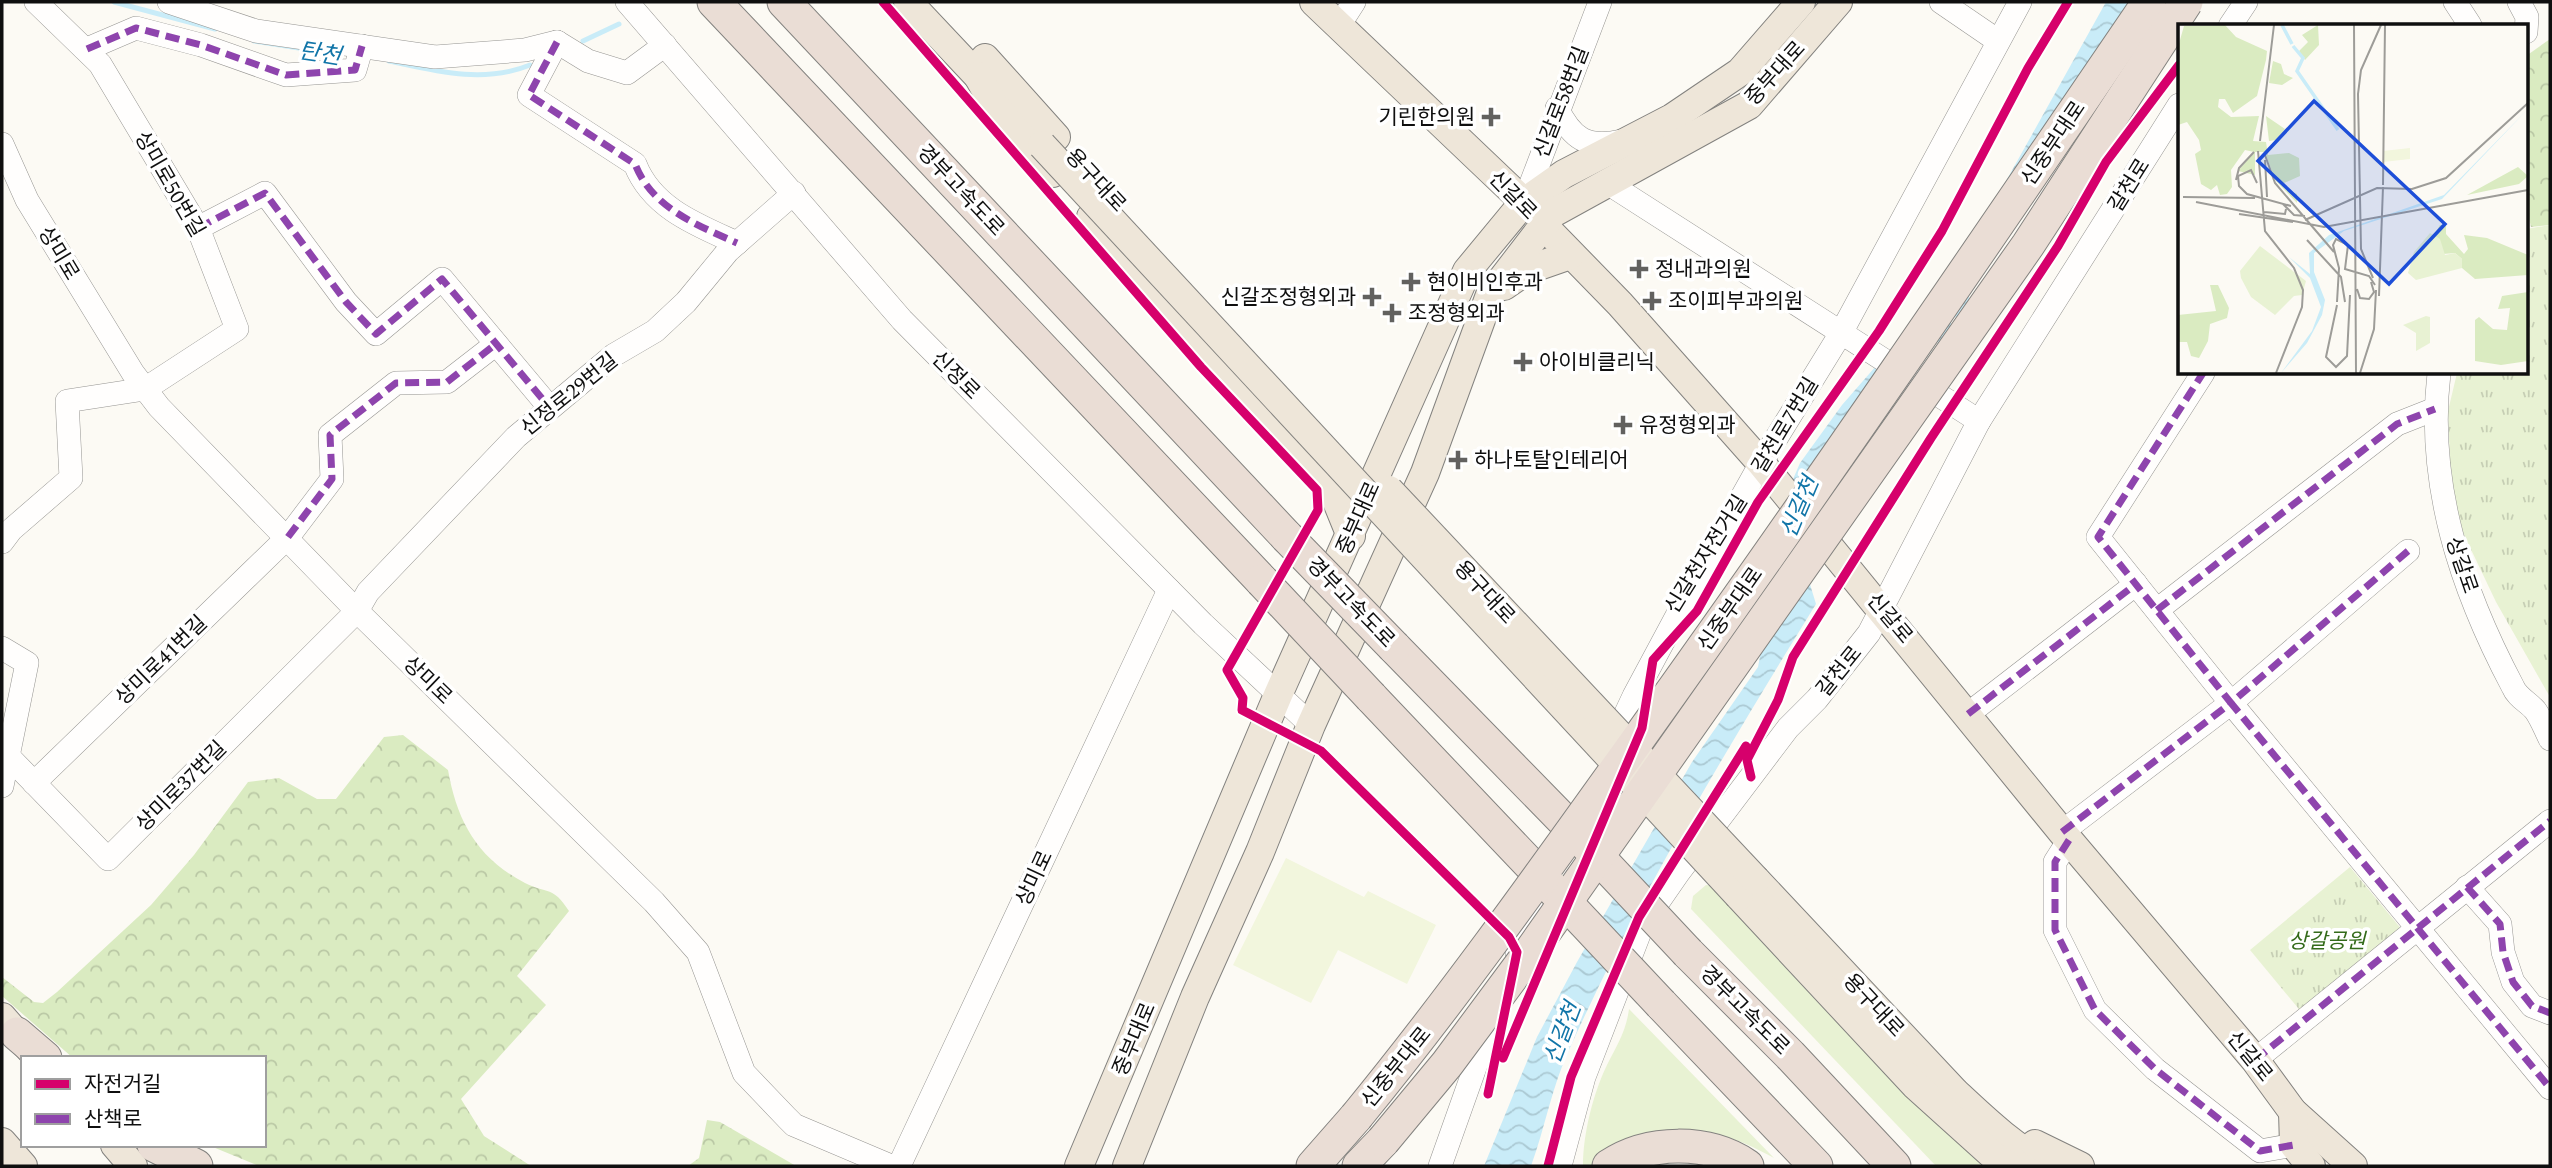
<svg xmlns="http://www.w3.org/2000/svg" width="2552" height="1168" font-family="Spectral,'Noto Sans KR',serif">
	<defs>
		<pattern id="forest-crowns" width="20" height="18" patternUnits="userSpaceOnUse" patternTransform="scale(1.75)"><rect width="20" height="18" fill="#daebc1"/><path d="M2 6a3 3 0 1 1 6 0M12 15a3 3 0 1 1 6 0" fill="none" stroke="#bac8a5"/></pattern>
		<pattern id="park-tufts" width="24" height="20" patternUnits="userSpaceOnUse" patternTransform="scale(1.75)"><rect width="24" height="20" fill="#e8f2d3"/><path d="M3 7l-1-3M5 7V3M7 7l1-3M15 17l-1-3M17 17v-4M19 17l1-3" fill="none" stroke="#c6ceb4"/></pattern>
		<pattern id="water-waves" width="16" height="10" patternUnits="userSpaceOnUse" patternTransform="scale(1.75)"><rect width="16" height="10" fill="#c9ecf8"/><path d="M0 5q4-4 8 0t8 0" fill="none" stroke="#abc9d3"/></pattern>
	</defs>
	<rect width="100%" height="100%" fill="#fcfaf4"/>
	<g fill="#e8f2d3">
		<path d="M 1706,885 L 1715,886 L 1989,1166 L 1936,1166 L 1691,909 L 1693,896 Z"/>
		<path d="M 1629,1009 L 1774,1158 C 1739,1138 1703,1126 1661,1132 C 1641,1134 1616,1151 1597,1160 L 1592,1166 L 1583,1166 C 1583,1134 1593,1094 1607,1065 C 1617,1045 1626,1032 1629,1009 Z"/>
	</g>
	<g fill="url(#forest-crowns)">
		<path d="M 2550,39 L 2550,225 L 2531,227 L 2526,206 L 2526,56 Z"/>
		<path d="M 403,735 L 448,770 C 457,821 477,858 525,883 C 549,895 552,885 569,911 L 517,976 L 546,1005 L 461,1099 L 484,1136 L 531,1166 L 259,1166 L 208,1145 L 264,1145 L 264,1058 L 73,1058 L 2,996 L 2,977 L 34,1002 L 43,1003 L 57,992 L 151,905 L 194,855 L 248,782 L 279,778 L 317,799 L 336,799 L 384,737 Z"/>
		<path d="M 707,1120 L 720,1122 L 796,1166 L 688,1166 L 699,1158 Z"/>
	</g>
	<g fill="url(#park-tufts)">
		<path d="M 2550,225 L 2550,697 L 2496,602 L 2456,518 L 2450,466 L 2448,411 L 2457,373 L 2526,373 L 2526,229 Z"/>
		<path d="M 2350,867 L 2403,931 L 2303,1014 L 2250,950 Z"/>
	</g>
	<path fill="#f2f6dd" d="M 1286,858 L 1364,897 L 1368,891 L 1436,925 L 1407,984 L 1338,950 L 1311,1003 L 1233,965 Z"/>
	<path fill="url(#water-waves)" d="M 2106,2 L 2142,2 L 1969,289 L 1969,305 L 1960,315 L 1950,319 L 1953,334 L 1919,352 L 1822,495 L 1825,522 L 1802,558 L 1816,604 C 1727,749 1639,894 1569,1050 C 1552,1086 1545,1128 1531,1166 L 1484,1166 L 1537,1037 L 1577,962 L 1692,762 L 1758,667 L 1772,594 L 1763,549 L 1800,463 L 1842,405 L 1930,304 L 2001,190 Z"/>
	<g fill="none" stroke-linecap="round" stroke-linejoin="round">
		<g stroke="#c9ecf8" stroke-width="5">
			<path d="M 114,2 L 215,29"/>
			<path d="M 254,41 L 324,52"/>
			<path d="M 583,41 L 619,24"/>
			<path d="M 389,61 C 435,71 484,84 530,65"/>
		</g>
		<g stroke="#969592" stroke-width="24">
			<g id="minor">
				<path d="M 169,2 L 256,31 L 435,57 L 525,50 L 557,42 L 588,61 L 627,73 L 665,45"/>
				<path d="M 627,2 L 902,320 L 1203,624 L 1311,725"/>
				<path d="M 1941,2 L 1998,41"/>
				<path d="M 2455,2 L 2470,25"/>
				<path d="M 2519,2 L 2527,17 L 2526,32"/>
				<path d="M 2230,26 L 2246,2"/>
				<path d="M 1338,27 L 1354,2"/>
				<path d="M 557,42 L 529,95 L 635,164 C 652,208 697,225 737,243"/>
				<path d="M 87,49 L 136,28 L 201,45 L 286,75 L 355,70 L 362,46"/>
				<path d="M 1557,108 C 1572,139 1587,149 1622,141"/>
				<path d="M 2,144 L 27,200 L 133,373 L 159,407 L 357,611 L 654,902 L 698,952 L 744,1073 L 787,1118 L 794,1125 L 891,1166"/>
				<path d="M 1606,182 L 1979,421"/>
				<path d="M 1528,207 L 1524,202 L 1600,2"/>
				<path d="M 198,228 L 265,193 L 346,302 L 376,334 L 442,279 L 550,408"/>
				<path d="M 2439,373 C 2426,484 2461,589 2513,687 C 2517,697 2528,702 2535,710 C 2541,718 2545,729 2550,739"/>
				<path d="M 2,542 L 11,530 L 71,478 L 67,401 L 145,389 L 237,329 L 198,228 L 100,64 L 36,2"/>
				<path d="M 2408,551 L 2231,703 L 2550,1088"/>
				<path d="M 2157,610 L 2397,424 L 2435,409"/>
				<path d="M 2,648 L 27,663 L 2,786"/>
				<path d="M 1968,714 L 2136,584"/>
				<path d="M 1611,745 L 1634,696 L 1709,556 L 1761,463 L 1841,333 L 2020,2"/>
				<path d="M 7,755 L 108,859 L 357,611 L 368,592 L 516,437 L 614,355 L 655,331 L 686,302 L 728,251 L 794,193"/>
				<path d="M 34,783 L 288,537 L 332,479 L 330,435 L 396,383 L 447,382 L 496,344"/>
				<path d="M 2062,832 L 2231,703 L 2098,537 L 2203,373"/>
				<path d="M 2069,840 L 2055,862 L 2055,930 L 2095,1010 L 2155,1069 L 2260,1151 L 2294,1145"/>
				<path d="M 2467,887 L 2500,924 L 2503,952 L 2513,982 L 2532,1006 L 2550,1013"/>
				<path d="M 1517,953 L 1549,882"/>
				<path d="M 2255,1060 L 2550,821"/>
				<path d="M 899,1166 L 1169,590"/>
				<path d="M 1440,1166 L 1494,1014"/>
				<path d="M 1560,1166 L 1584,1077 L 1643,924 L 1679,872 L 1788,728 L 1817,699 L 1869,633 L 1979,421 L 2179,105"/>
			</g>
		</g>
		<g stroke="#83827f" stroke-width="30">
			<g id="major">
				<path d="M 908,2 L 990,89"/>
				<path d="M 1314,2 L 1524,202"/>
				<path d="M 985,58 L 1056,137"/>
				<path d="M 978,76 L 994,105 L 1053,173"/>
				<path d="M 1091,217 L 1320,470 L 1333,492 L 1351,536"/>
				<path d="M 1543,225 L 1620,304 L 1761,463 L 2062,832 L 2255,1060 L 2293,1112 L 2353,1166"/>
				<path d="M 1504,286 L 1527,270 L 1570,255"/>
				<path d="M 1756,880 L 1955,1092 C 1985,1120 2014,1148 2050,1166"/>
				<path d="M 1739,896 L 1915,1085 L 1997,1159 L 2009,1166"/>
				<path d="M 2,1017 L 31,1050"/>
				<path d="M 2293,1112 L 2294,1145 L 2311,1166"/>
				<path d="M 2,1142 L 23,1166"/>
				<path d="M 2035,1144 L 2080,1166"/>
				<path d="M 115,1145 L 133,1166"/>
				<path d="M 1079,1166 L 1278,695 L 1467,271 L 1524,202 L 1564,174 L 1672,118 L 1740,72 L 1801,2"/>
				<path d="M 1127,1166 L 1195,997 L 1260,852 L 1311,725 L 1425,473 L 1490,295 L 1553,213 L 1749,105 L 1838,2"/>
			</g>
		</g>
		<g stroke="#83827f" stroke-width="35">
			<g id="highway">
				<path d="M 714,2 L 1262,581"/>
				<path d="M 784,2 L 1287,537"/>
				<path d="M 1394,647 L 1567,824"/>
				<path d="M 1371,697 L 1542,877"/>
				<path d="M 1688,953 L 1790,1055 L 1894,1166"/>
				<path d="M 1661,1004 L 1816,1166"/>
				<path d="M 17,1034 L 45,1058"/>
				<path d="M 154,1145 L 196,1166"/>
				<path d="M 1313,1166 L 1356,1117"/>
				<path d="M 1359,1166 L 1383,1141"/>
				<path d="M 1609,1166 C 1648,1140 1708,1139 1747,1166"/>
			</g>
		</g>
		<use href="#minor" stroke="#fffefd" stroke-width="23"/>
		<use href="#major" stroke="#eee6d9" stroke-width="28"/>
		<use href="#highway" stroke="#eaddd5" stroke-width="33"/>
		<g stroke="#83827f" stroke-width="30" stroke-linecap="butt">
			<g id="major-bridge">
				<path d="M 1042,145 L 1739,896"/>
				<path d="M 1389,490 L 1756,880"/>
			</g>
		</g>
		<g stroke="#83827f" stroke-width="35" stroke-linecap="butt">
			<g id="highway-bridge">
				<path d="M 1287,537 L 1394,647"/>
				<path d="M 1262,581 L 1371,697"/>
				<path d="M 1582,840 L 1688,953"/>
				<path d="M 1551,887 L 1661,1004"/>
				<path d="M 1356,1117 C 1455,996 1545,869 1636,742 C 1811,498 1980,250 2149,2"/>
				<path d="M 1383,1141 L 1447,1064 L 1531,951 L 2028,245 L 2186,2"/>
			</g>
		</g>
		<use href="#major-bridge" stroke="#eee6d9" stroke-width="28"/>
		<use href="#highway-bridge" stroke="#eaddd5" stroke-width="33"/>
		<g stroke="#8e44ad" stroke-width="7" stroke-dasharray="14 7" stroke-linecap="butt">
			<path d="M 557,42 L 529,95 L 635,164 C 652,208 697,225 737,243"/>
			<path d="M 87,49 L 136,28 L 201,45 L 286,75 L 355,70 L 362,46"/>
			<path d="M 198,228 L 265,193 L 346,302 L 376,334 L 442,279 L 550,408"/>
			<path d="M 288,537 L 332,479 L 330,435 L 396,383 L 447,382 L 496,344"/>
			<path d="M 2408,551 L 2231,703 L 2550,1088"/>
			<path d="M 2157,610 L 2397,424 L 2435,409"/>
			<path d="M 1968,714 L 2136,584"/>
			<path d="M 2062,832 L 2231,703 L 2098,537 L 2203,373"/>
			<path d="M 2069,840 L 2055,862 L 2055,930 L 2095,1010 L 2155,1069 L 2260,1151 L 2294,1145"/>
			<path d="M 2467,887 L 2500,924 L 2503,952 L 2513,982 L 2532,1006 L 2550,1013"/>
			<path d="M 2255,1060 L 2550,821"/>
		</g>
		<g stroke="#fff" stroke-width="13">
			<g id="cycleway">
				<path d="M 883,2 L 1201,367 L 1317,490 L 1318,510 L 1227,670 L 1243,698 L 1242,710 L 1321,751 L 1509,937 L 1517,952 L 1488,1094"/>
				<path d="M 1751,777 L 1747,760 L 1778,700 L 1793,657 L 1931,438 L 2058,246 L 2106,162 L 2179,65"/>
				<path d="M 1503,1058 L 1642,728 L 1653,660 L 1697,611 L 1758,502 L 1879,331 L 1942,231 L 2028,68 L 2068,2"/>
				<path d="M 1548,1166 L 1571,1077 L 1639,917 L 1746,746"/>
			</g>
		</g>
		<use href="#cycleway" stroke="#d6006c" stroke-width="9"/>
	</g>
	<g fill="#62615f" stroke="#fff" stroke-width="2.5">
		<path d="M1487.5 106.5h7v7h7v7h-7v7h-7v-7h-7v-7h7z"/>
		<path d="M1635.5 258.5h7v7h7v7h-7v7h-7v-7h-7v-7h7z"/>
		<path d="M1407.5 271.5h7v7h7v7h-7v7h-7v-7h-7v-7h7z"/>
		<path d="M1368.5 286.5h7v7h7v7h-7v7h-7v-7h-7v-7h7z"/>
		<path d="M1648.5 290.5h7v7h7v7h-7v7h-7v-7h-7v-7h7z"/>
		<path d="M1388.5 302.5h7v7h7v7h-7v7h-7v-7h-7v-7h7z"/>
		<path d="M1519.5 351.5h7v7h7v7h-7v7h-7v-7h-7v-7h7z"/>
		<path d="M1619.5 414.5h7v7h7v7h-7v7h-7v-7h-7v-7h7z"/>
		<path d="M1454.5 449.5h7v7h7v7h-7v7h-7v-7h-7v-7h7z"/>
	</g>
	<g text-anchor="middle" stroke-width="7" stroke-linejoin="round" paint-order="stroke">
		<g font-size="21" fill="#0f0f0f" stroke="#fff">
			<text transform="translate(1775 73) rotate(-48)" y="7">중부대로</text>
			<text transform="translate(1561 102) rotate(-69)" y="7">신갈로58번길</text>
			<text transform="translate(2053 143) rotate(-56)" y="7">신중부대로</text>
			<text transform="translate(1096 180) rotate(47)" y="7">용구대로</text>
			<text transform="translate(170 184) rotate(60)" y="7">상미로50번길</text>
			<text transform="translate(2129 185) rotate(-58)" y="7">갈천로</text>
			<text transform="translate(961 190) rotate(47)" y="7">경부고속도로</text>
			<text transform="translate(1513 195) rotate(46)" y="7">신갈로</text>
			<text transform="translate(59 253) rotate(59)" y="7">상미로</text>
			<text transform="translate(956 375) rotate(45)" y="7">신정로</text>
			<text transform="translate(569 394) rotate(-39)" y="7">신정로29번길</text>
			<text transform="translate(1785 425) rotate(-59)" y="7">갈천로7번길</text>
			<text transform="translate(1358 518) rotate(-66)" y="7">중부대로</text>
			<text transform="translate(1706 554) rotate(-58)" y="7">신갈천자전거길</text>
			<text transform="translate(2462 565) rotate(71)" y="7">상갈로</text>
			<text transform="translate(1485 592) rotate(47)" y="7">용구대로</text>
			<text transform="translate(1351 602) rotate(46)" y="7">경부고속도로</text>
			<text transform="translate(1730 609) rotate(-55)" y="7">신중부대로</text>
			<text transform="translate(1890 618) rotate(50)" y="7">신갈로</text>
			<text transform="translate(161 660) rotate(-44)" y="7">상미로41번길</text>
			<text transform="translate(1839 671) rotate(-51)" y="7">갈천로</text>
			<text transform="translate(428 680) rotate(44)" y="7">상미로</text>
			<text transform="translate(181 786) rotate(-45)" y="7">상미로37번길</text>
			<text transform="translate(1034 878) rotate(-65)" y="7">상미로</text>
			<text transform="translate(1874 1005) rotate(47)" y="7">용구대로</text>
			<text transform="translate(1745 1010) rotate(45)" y="7">경부고속도로</text>
			<text transform="translate(1134 1039) rotate(-67)" y="7">중부대로</text>
			<text transform="translate(2250 1056) rotate(51)" y="7">신갈로</text>
			<text transform="translate(1396 1067) rotate(-51)" y="7">신중부대로</text>
		</g>
		<g font-size="21" fill="#0f0f0f" stroke="#fff" text-anchor="start">
			<text x="1475" y="124" text-anchor="end">기린한의원</text>
			<text x="1655" y="276">정내과의원</text>
			<text x="1427" y="289">현이비인후과</text>
			<text x="1356" y="304" text-anchor="end">신갈조정형외과</text>
			<text x="1668" y="308">조이피부과의원</text>
			<text x="1408" y="320">조정형외과</text>
			<text x="1539" y="369">아이비클리닉</text>
			<text x="1639" y="432">유정형외과</text>
			<text x="1474" y="467">하나토탈인테리어</text>
		</g>
		<g font-size="21" font-style="italic" fill="#346b1b" stroke="#fff">
			<text x="2327" y="948">상갈공원</text>
		</g>
		<g font-size="23" font-style="italic" fill="#1175a8" stroke="#fff">
			<text transform="translate(320 53) rotate(9)" y="8">탄천</text>
			<text transform="translate(1799 507) rotate(-67)" y="8">신갈천</text>
			<text transform="translate(1562 1033) rotate(-69)" y="8">신갈천</text>
		</g>
	</g>
	<g transform="translate(2178 24)">
		<rect width="350" height="350" fill="#fcfaf4"/>
		<path d="M 47,1 L 58,13 L 89,27 L 88,36 L 79,72 L 55,89 L 47,75 L 41,75 L 40,83 L 53,93 L 81,92 L 75,117 L 88,118 L 90,131 L 111,129 L 121,134 L 122,152 L 106,159 L 109,166 L 119,170 L 119,179 L 97,156 L 87,128 L 77,128 L 77,151 L 60,147 L 76,128 L 67,126 L 53,146 L 54,163 L 49,170 L 42,171 L 39,161 L 33,166 L 23,160 L 17,130 L 23,126 L 21,116 L 9,98 L 0,101 L 0,23 L 6,2 ZM 140,1 L 141,21 L 127,36 L 121,27 L 130,18 L 124,11 ZM 95,37 L 103,40 L 106,50 L 115,54 L 104,61 L 91,59 ZM 88,92 L 107,105 L 98,116 L 91,117 ZM 340,143 L 350,152 L 341,160 L 289,171 ZM 262,201 L 268,202 L 268,210 L 286,230 L 290,225 L 286,211 L 309,214 L 350,231 L 350,251 L 297,255 L 284,244 L 284,235 L 277,229 L 265,230 L 256,211 ZM 32,261 L 40,261 L 51,284 L 49,294 L 32,300 L 30,317 L 21,334 L 13,332 L 9,318 L 0,318 L 0,291 L 38,287 ZM 350,268 L 350,337 L 323,341 L 297,337 L 297,296 L 301,293 L 315,305 L 329,306 L 332,284 L 320,285 L 324,272 Z" fill="#daebc1"/>
		<path d="M 252,209 L 262,215 L 267,231 L 277,229 L 284,235 L 284,244 L 238,256 L 230,249 L 236,228 ZM 82,222 L 128,257 L 124,271 L 116,272 L 97,291 L 73,273 L 63,254 L 62,247 ZM 248,292 L 252,293 L 252,319 L 238,327 L 238,309 L 225,301 Z" fill="#e8f2d3"/>
		<path d="M 232,124 L 232,135 L 205,138 L 205,127 Z" fill="#f2f6dd"/>
		<path d="M 350,85 L 264,175 L 166,207 L 136,229 L 136,248 L 147,276 L 144,291 L 129,319 L 103,349 L 134,307 L 143,283 L 132,254 L 111,233 L 132,250 L 131,229 L 151,211 L 266,171 Z" fill="#c9ecf8"/>
		<path fill="none" stroke="#c9ecf8" stroke-width="3.5" d="M 104,1 L 114,20M 115,22 L 125,34 L 119,47 L 160,106"/>
		<path fill="none" stroke="#9d9c98" stroke-width="2" d="M 176,1 L 178,349M 82,117 L 96,1M 80,127 L 87,207 L 116,244 L 125,266 L 124,283 L 98,349M 87,131 L 97,159 L 156,228M 87,136 L 89,173M 58,156 L 61,144 L 76,128M 79,159 L 73,146 L 60,152 L 61,162 L 69,170 L 113,182M 205,161 L 207,1M 5,173 L 77,174M 18,178 L 146,203 L 350,166M 105,180 L 116,191 L 127,192M 86,188 L 107,190 L 108,185M 61,190 L 115,198M 127,196 L 199,164 L 234,165 L 268,154 L 350,79M 129,216 L 163,253 L 167,278M 195,254 L 183,225 L 180,70 L 183,46 L 203,1M 179,265 L 182,274 L 191,275 L 196,268 L 193,258M 201,272 L 205,163M 159,278 L 161,244 L 155,221 L 158,215 L 170,221 L 167,245 L 191,252 L 197,261M 159,281 L 148,333 L 158,343 L 169,332 L 172,271M 182,349 L 196,305 L 198,266"/>
		<path fill="#1d4ed8" fill-opacity="0.15" stroke="#1d4ed8" stroke-width="3.5" d="M 136,77 L 267,200 L 211,260 L 80,137 Z"/>
		<rect width="350" height="350" fill="none" stroke="#0f0f0f" stroke-width="3.5"/>
	</g>
	<rect width="2552" height="1168" fill="none" stroke="#0f0f0f" stroke-width="7"/>
	<rect x="21" y="1056" width="245" height="91" fill="#ffffff" stroke="#9f9f9f" stroke-width="2"/>
	<rect x="35" y="1079" width="35" height="10" fill="#d6006c" stroke="#9f9f9f" stroke-width="2"/>
	<text x="84" y="1091" font-size="21" fill="#0f0f0f">자전거길</text>
	<rect x="35" y="1114" width="35" height="10" fill="#8e44ad" stroke="#9f9f9f" stroke-width="2"/>
	<text x="84" y="1126" font-size="21" fill="#0f0f0f">산책로</text>
</svg>
